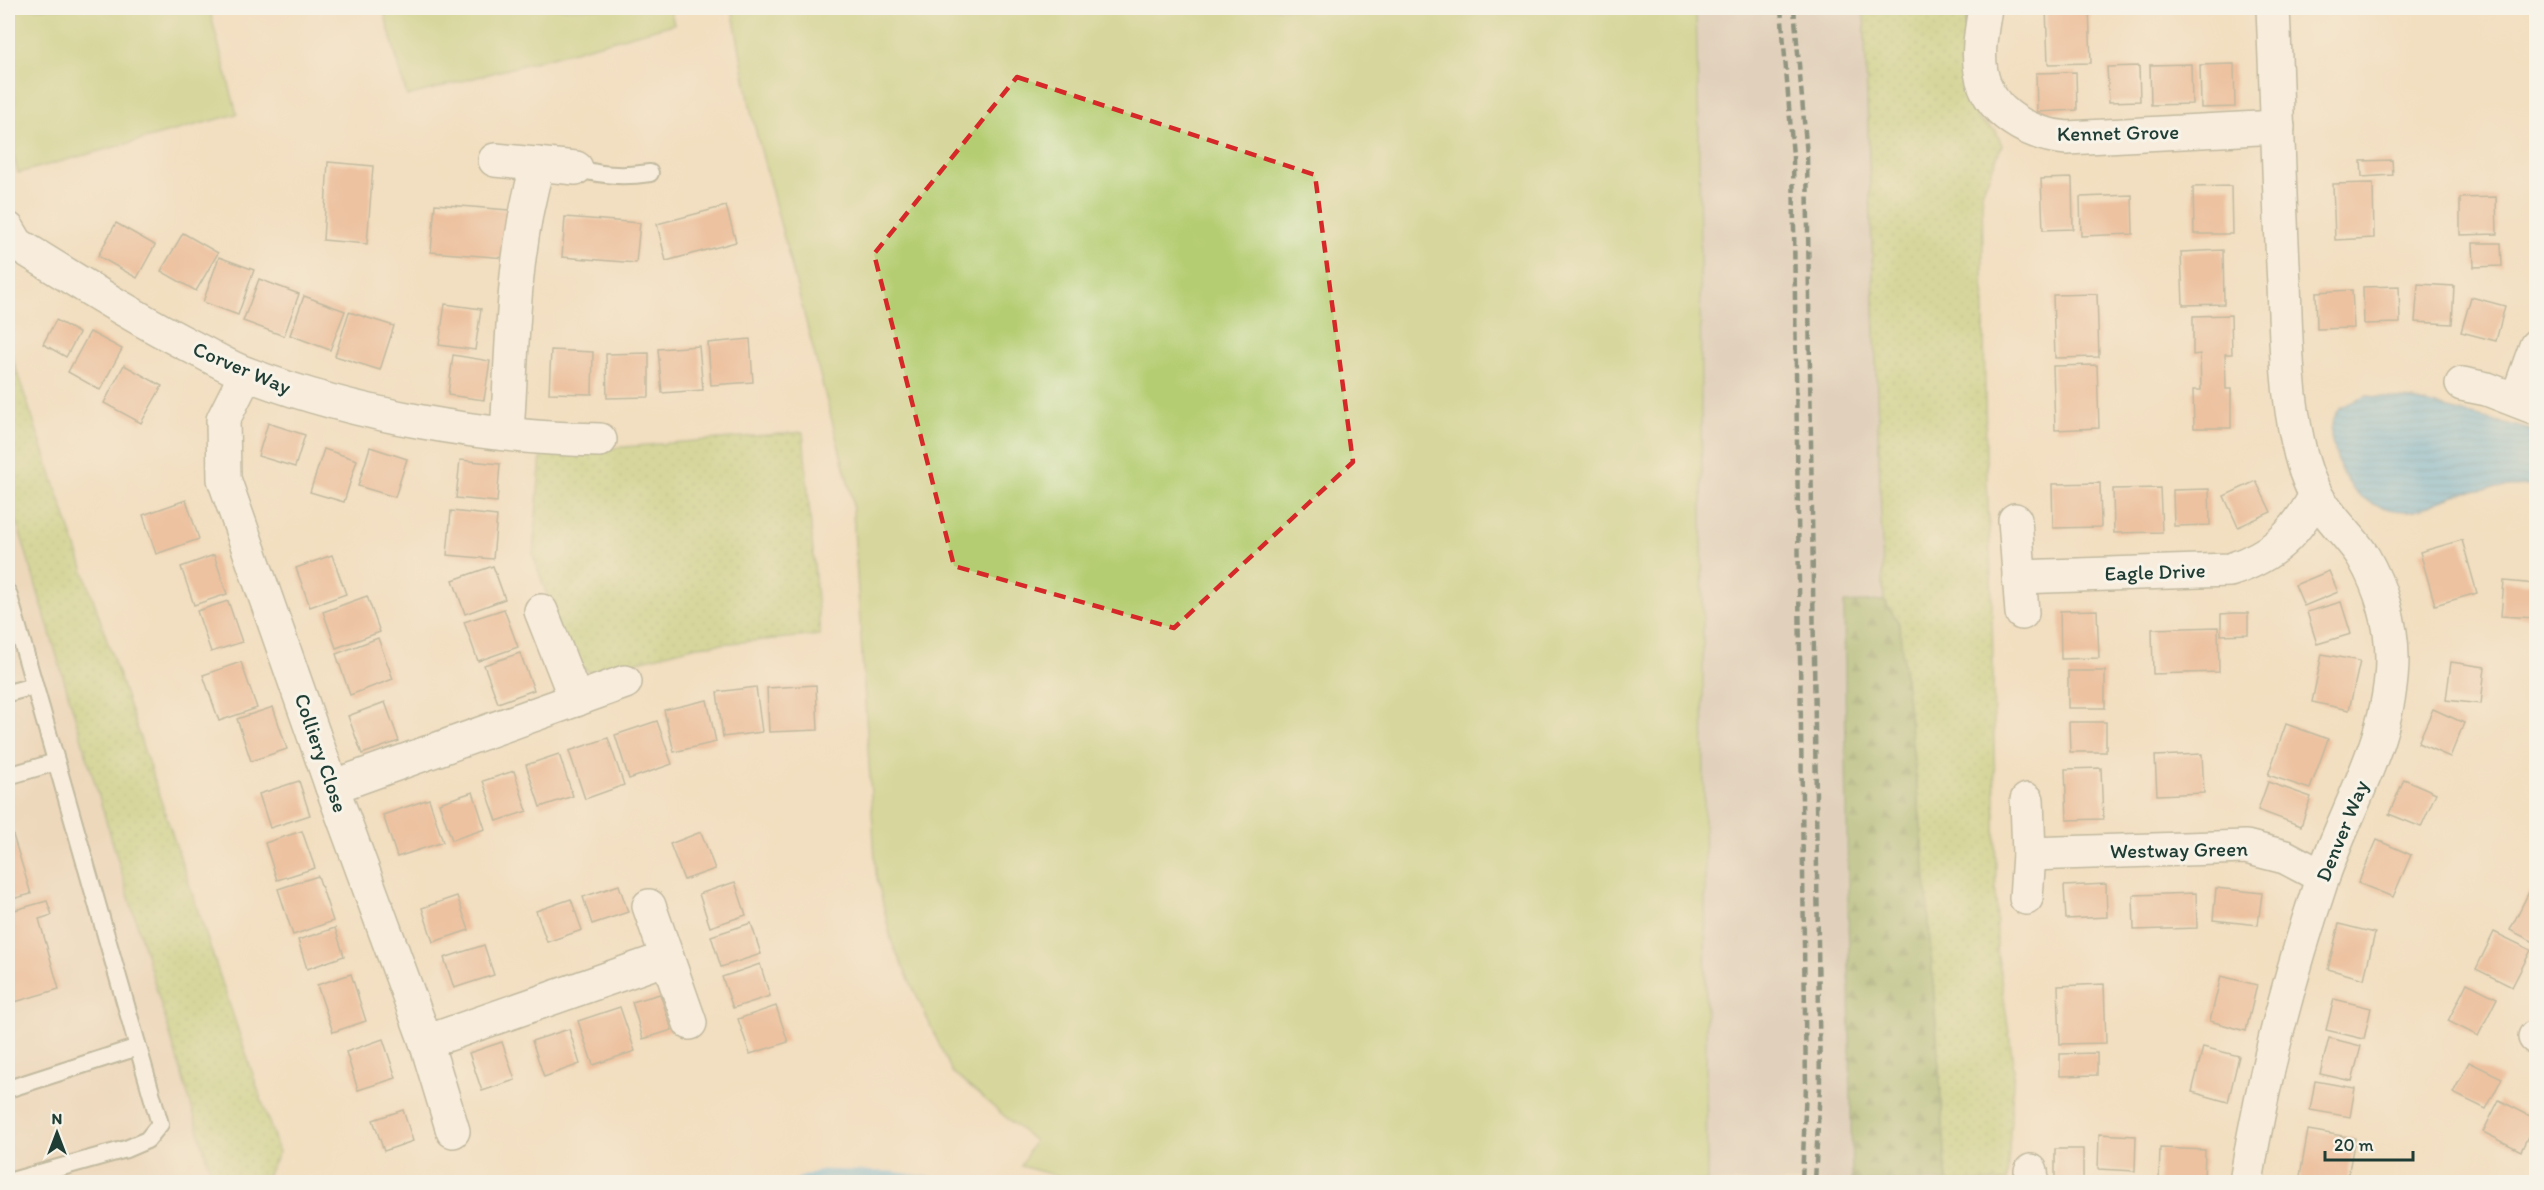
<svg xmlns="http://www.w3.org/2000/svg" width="2544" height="1190" font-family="Itim,sans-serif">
	<defs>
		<pattern id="green-dots" width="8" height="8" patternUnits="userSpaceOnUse" patternTransform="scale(1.5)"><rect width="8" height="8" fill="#b5cd72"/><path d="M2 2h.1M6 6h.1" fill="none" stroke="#93a85e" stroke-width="1.8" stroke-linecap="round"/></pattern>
		<pattern id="forest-firs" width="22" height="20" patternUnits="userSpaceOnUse" patternTransform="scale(1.5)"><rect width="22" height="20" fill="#90b064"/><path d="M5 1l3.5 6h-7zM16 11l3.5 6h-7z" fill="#759053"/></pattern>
		<pattern id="water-rules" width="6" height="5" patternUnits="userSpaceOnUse" patternTransform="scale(1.5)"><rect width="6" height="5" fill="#68b8e3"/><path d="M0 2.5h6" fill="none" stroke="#5597b9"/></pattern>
	</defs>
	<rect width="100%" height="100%" fill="#f7f3e8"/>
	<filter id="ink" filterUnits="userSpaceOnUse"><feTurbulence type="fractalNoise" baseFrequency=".0167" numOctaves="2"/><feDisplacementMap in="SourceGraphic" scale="12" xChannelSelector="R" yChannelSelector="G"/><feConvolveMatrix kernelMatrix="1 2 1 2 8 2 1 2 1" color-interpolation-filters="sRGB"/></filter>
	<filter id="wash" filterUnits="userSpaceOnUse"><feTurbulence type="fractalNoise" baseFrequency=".008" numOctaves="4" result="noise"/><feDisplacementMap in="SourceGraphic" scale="24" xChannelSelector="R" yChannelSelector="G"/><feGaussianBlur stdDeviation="1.35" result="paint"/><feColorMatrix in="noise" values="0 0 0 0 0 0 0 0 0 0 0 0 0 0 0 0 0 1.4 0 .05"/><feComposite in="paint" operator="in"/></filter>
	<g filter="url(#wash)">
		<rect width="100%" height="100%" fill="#f2dec0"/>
		<path fill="#e7d0b7" d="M 8,492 L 144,948 L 214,1182 L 8,1182 Z"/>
		<path fill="#cdc2b9" d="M 1696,8 L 1864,8 L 1871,161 L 1947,1182 L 1707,1182 L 1699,136 Z"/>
		<g fill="url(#green-dots)" stroke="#6a8553" stroke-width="1.5">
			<path d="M 1864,8 L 1967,8 L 1969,96 L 1978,120 L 1996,131 L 2002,145 L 1982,193 L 1986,452 L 1992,601 L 1997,950 L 2014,1068 L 2007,1182 L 1947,1182 L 1924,854 L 1899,623 L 1884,601 Z"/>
			<path d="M 8,345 L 279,1152 L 264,1182 L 214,1182 L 8,492 Z"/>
			<path d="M 803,432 L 820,635 L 697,646 L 592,673 L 569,661 L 533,555 L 541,454 Z"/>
		</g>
		<path fill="url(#forest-firs)" stroke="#58764c" stroke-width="1.5" d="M 1884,601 L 1899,623 L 1924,854 L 1947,1182 L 1852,1182 L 1844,603 Z"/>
		<g fill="#b5cd72" stroke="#6a8553" stroke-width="1.5">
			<path d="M 8,8 L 209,8 L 237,114 L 18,173 L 8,132 Z"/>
			<path d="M 383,8 L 670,8 L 674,24 L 407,96 Z"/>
			<path d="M 732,8 L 1696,8 L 1699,136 L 1707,1182 L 1079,1182 L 1021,1166 L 1034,1141 L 952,1072 L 892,943 L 876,874 L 852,497 L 752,116 Z"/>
		</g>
		<path fill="url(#water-rules)" stroke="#447a8c" stroke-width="1.5" d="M 2367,396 L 2413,400 L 2536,431 L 2536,486 C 2508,487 2483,487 2455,495 C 2440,499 2424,511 2407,511 C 2370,510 2348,493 2337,458 C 2335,449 2330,440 2331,431 C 2334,406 2346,404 2367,396 Z"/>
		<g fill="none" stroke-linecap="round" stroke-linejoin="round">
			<path stroke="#68b8e3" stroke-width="9" d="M 800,1182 L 822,1174 L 894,1176 L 935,1182"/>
		</g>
		<g id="blocks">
			<g fill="#e6a07b">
				<path d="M 2046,8 L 2089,8 L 2091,63 L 2048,64 Z"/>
				<path d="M 2191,64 L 2192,104 L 2151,105 L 2150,65 Z"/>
				<path d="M 2234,64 L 2235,107 L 2201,108 L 2200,65 Z"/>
				<path d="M 2139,66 L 2140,101 L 2109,102 L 2107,67 Z"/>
				<path d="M 2076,72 L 2077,110 L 2037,112 L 2036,73 Z"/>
				<path d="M 2392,160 L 2393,175 L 2362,177 L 2361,161 Z"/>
				<path d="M 328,162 L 373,166 L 367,244 L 323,240 Z"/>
				<path d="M 2072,178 L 2073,229 L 2043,230 L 2041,179 Z"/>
				<path d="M 2373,183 L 2374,238 L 2335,240 L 2333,184 Z"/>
				<path d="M 2231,186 L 2232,234 L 2194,234 L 2193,187 Z"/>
				<path d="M 2132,195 L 2133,234 L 2081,236 L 2080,197 Z"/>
				<path d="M 2496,197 L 2497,234 L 2460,235 L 2460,198 Z"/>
				<path d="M 435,204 L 509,210 L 506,258 L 431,252 Z"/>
				<path d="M 726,206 L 736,242 L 666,261 L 657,224 Z"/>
				<path d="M 565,217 L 640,223 L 636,263 L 562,257 Z"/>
				<path d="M 116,223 L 155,245 L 137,278 L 98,256 Z"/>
				<path d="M 183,233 L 218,253 L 196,291 L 161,271 Z"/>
				<path d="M 2473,243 L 2501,243 L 2502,266 L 2474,267 Z"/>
				<path d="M 2223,250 L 2224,304 L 2183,305 L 2181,252 Z"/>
				<path d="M 219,257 L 254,270 L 238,315 L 203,302 Z"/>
				<path d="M 259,279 L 299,294 L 284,336 L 243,321 Z"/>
				<path d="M 2418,284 L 2454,286 L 2452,324 L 2415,322 Z"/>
				<path d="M 2399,286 L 2400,323 L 2364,324 L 2363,287 Z"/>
				<path d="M 2352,290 L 2354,328 L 2317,329 L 2316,292 Z"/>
				<path d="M 2097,294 L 2099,357 L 2055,358 L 2053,295 Z"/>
				<path d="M 304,296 L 345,311 L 330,350 L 290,335 Z"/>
				<path d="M 2471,297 L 2505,306 L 2496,341 L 2461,332 Z"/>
				<path d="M 445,304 L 481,309 L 475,350 L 439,345 Z"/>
				<path d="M 349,312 L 394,326 L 380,370 L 335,356 Z"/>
				<path d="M 2231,315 L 2232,354 L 2225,354 L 2226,389 L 2231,389 L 2231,428 L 2194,428 L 2193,390 L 2201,390 L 2200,354 L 2193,355 L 2193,316 Z"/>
				<path d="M 56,320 L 79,333 L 66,357 L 43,344 Z"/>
				<path d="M 90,332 L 122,349 L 100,390 L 68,372 Z"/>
				<path d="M 750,339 L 753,382 L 711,385 L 708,343 Z"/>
				<path d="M 699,346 L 703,390 L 662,393 L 658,349 Z"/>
				<path d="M 551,350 L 593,352 L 592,394 L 549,393 Z"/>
				<path d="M 649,353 L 649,397 L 607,398 L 606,354 Z"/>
				<path d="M 453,355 L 490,361 L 484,400 L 448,395 Z"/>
				<path d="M 124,365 L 162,386 L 141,423 L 104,403 Z"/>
				<path d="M 2097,365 L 2099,428 L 2055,430 L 2053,366 Z"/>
				<path d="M 268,423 L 305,435 L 295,467 L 258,456 Z"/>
				<path d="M 370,447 L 407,459 L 395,497 L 358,486 Z"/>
				<path d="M 324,449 L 357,460 L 344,502 L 310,492 Z"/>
				<path d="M 460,460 L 500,464 L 497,502 L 456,498 Z"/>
				<path d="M 2256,481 L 2271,512 L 2238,527 L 2224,496 Z"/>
				<path d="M 2100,483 L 2101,527 L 2053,528 L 2052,484 Z"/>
				<path d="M 2160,488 L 2162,532 L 2114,533 L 2113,489 Z"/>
				<path d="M 2209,489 L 2210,525 L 2174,526 L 2173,490 Z"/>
				<path d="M 186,500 L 199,539 L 156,554 L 143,515 Z"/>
				<path d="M 451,511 L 497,516 L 493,559 L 447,555 Z"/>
				<path d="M 2462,540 L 2477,593 L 2435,605 L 2420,552 Z"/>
				<path d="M 214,555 L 227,594 L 194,605 L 181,567 Z"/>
				<path d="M 332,555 L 346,594 L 310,607 L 296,568 Z"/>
				<path d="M 493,566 L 505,599 L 465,614 L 453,580 Z"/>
				<path d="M 2329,571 L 2338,592 L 2304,606 L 2295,585 Z"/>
				<path d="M 2504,581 L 2536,584 L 2536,618 L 2501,616 Z"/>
				<path d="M 367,596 L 380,632 L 336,648 L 323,612 Z"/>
				<path d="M 228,601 L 242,642 L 211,652 L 197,611 Z"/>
				<path d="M 2341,602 L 2351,634 L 2317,644 L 2307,612 Z"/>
				<path d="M 504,609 L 518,647 L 478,661 L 464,622 Z"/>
				<path d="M 2097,610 L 2099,658 L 2061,659 L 2060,611 Z"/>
				<path d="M 2234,613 L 2248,613 L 2248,634 L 2221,635 L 2221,614 Z"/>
				<path d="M 2218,627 L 2219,672 L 2153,674 L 2152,629 Z"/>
				<path d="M 378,638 L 393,679 L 350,695 L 336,654 Z"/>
				<path d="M 520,653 L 534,690 L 498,703 L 484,665 Z"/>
				<path d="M 2322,654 L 2360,661 L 2349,710 L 2312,702 Z"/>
				<path d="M 241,662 L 257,708 L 219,721 L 203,675 Z"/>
				<path d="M 2451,662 L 2485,667 L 2481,704 L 2446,700 Z"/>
				<rect x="2068" y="671" width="37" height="37"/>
				<path d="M 816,685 L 818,730 L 769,732 L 767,688 Z"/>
				<path d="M 756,687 L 762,732 L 723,737 L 717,692 Z"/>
				<path d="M 707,700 L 716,742 L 674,752 L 664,710 Z"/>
				<path d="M 385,702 L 399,741 L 362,754 L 348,716 Z"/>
				<path d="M 273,707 L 287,749 L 251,761 L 237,719 Z"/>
				<path d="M 2433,709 L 2464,723 L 2450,757 L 2418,743 Z"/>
				<path d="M 657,721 L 672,764 L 629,779 L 615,735 Z"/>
				<path d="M 2069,722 L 2106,722 L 2106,752 L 2070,752 Z"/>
				<path d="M 2286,724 L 2328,739 L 2310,789 L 2268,775 Z"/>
				<path d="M 608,738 L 624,785 L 585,799 L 569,751 Z"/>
				<path d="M 559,754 L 573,796 L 540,807 L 526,765 Z"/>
				<path d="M 2202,754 L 2204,793 L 2157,795 L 2155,756 Z"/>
				<path d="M 2101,768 L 2103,819 L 2067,820 L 2065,769 Z"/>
				<path d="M 514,771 L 527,811 L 497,821 L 483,781 Z"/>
				<path d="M 2404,779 L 2436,793 L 2421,827 L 2389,814 Z"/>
				<path d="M 299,781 L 310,815 L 270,828 L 259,794 Z"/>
				<path d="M 2268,782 L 2311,797 L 2301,826 L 2258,810 Z"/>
				<path d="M 473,792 L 485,829 L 452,840 L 439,803 Z"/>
				<path d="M 429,799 L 443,842 L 397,857 L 383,815 Z"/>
				<path d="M 302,831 L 315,868 L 277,880 L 265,843 Z"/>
				<path d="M 12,832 L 31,894 L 8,900 L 8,833 Z"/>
				<path d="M 701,832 L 715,869 L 684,880 L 670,844 Z"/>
				<path d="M 2377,840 L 2411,855 L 2393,897 L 2358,883 Z"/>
				<path d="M 318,876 L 333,921 L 293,935 L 278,889 Z"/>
				<path d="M 735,882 L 746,915 L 710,927 L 699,894 Z"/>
				<path d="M 2106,884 L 2107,917 L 2066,919 L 2064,886 Z"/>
				<path d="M 619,885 L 628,912 L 592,924 L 583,897 Z"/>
				<path d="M 2216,888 L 2262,893 L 2258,925 L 2213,920 Z"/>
				<path d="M 2530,890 L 2536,893 L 2536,943 L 2510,930 Z"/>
				<path d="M 2196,893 L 2197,928 L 2134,930 L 2133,895 Z"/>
				<path d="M 457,896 L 469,930 L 433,942 L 422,908 Z"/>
				<path d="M 571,899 L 582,930 L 547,942 L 536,911 Z"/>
				<path d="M 8,901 L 11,911 L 47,901 L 52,915 L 39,919 L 59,989 L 8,1004 Z"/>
				<path d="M 751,923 L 761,954 L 721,967 L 711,936 Z"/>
				<path d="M 2339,924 L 2375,933 L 2364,979 L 2328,969 Z"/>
				<path d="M 335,928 L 344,956 L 307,969 L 298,940 Z"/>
				<path d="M 2494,932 L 2531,950 L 2512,987 L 2476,969 Z"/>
				<path d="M 484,945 L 494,975 L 454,988 L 444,958 Z"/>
				<path d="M 760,964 L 770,996 L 733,1008 L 722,977 Z"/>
				<path d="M 351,974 L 366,1021 L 333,1032 L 317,985 Z"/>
				<path d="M 2221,976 L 2257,985 L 2246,1031 L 2210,1021 Z"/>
				<path d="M 2467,983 L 2497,998 L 2478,1036 L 2448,1021 Z"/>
				<path d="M 2104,984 L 2106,1043 L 2060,1044 L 2058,986 Z"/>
				<path d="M 660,994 L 672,1030 L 643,1039 L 632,1002 Z"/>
				<path d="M 2334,999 L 2371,1008 L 2364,1039 L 2326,1030 Z"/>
				<path d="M 776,1006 L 788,1042 L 750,1054 L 738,1019 Z"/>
				<path d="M 620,1007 L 635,1051 L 593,1065 L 578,1021 Z"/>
				<path d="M 569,1029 L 580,1064 L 544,1077 L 532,1041 Z"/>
				<path d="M 2329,1038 L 2361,1046 L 2352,1081 L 2320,1074 Z"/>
				<path d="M 383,1039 L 396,1078 L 358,1090 L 346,1052 Z"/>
				<path d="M 502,1042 L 515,1080 L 482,1091 L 469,1053 Z"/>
				<path d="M 2203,1047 L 2239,1056 L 2228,1102 L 2192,1092 Z"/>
				<path d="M 2097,1053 L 2097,1075 L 2060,1076 L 2060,1054 Z"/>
				<path d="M 2469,1062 L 2502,1078 L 2486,1109 L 2453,1093 Z"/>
				<path d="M 2315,1081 L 2355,1088 L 2350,1117 L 2310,1110 Z"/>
				<path d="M 2499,1100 L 2536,1119 L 2521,1151 L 2483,1132 Z"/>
				<path d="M 403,1110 L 413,1141 L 384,1151 L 373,1120 Z"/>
				<path d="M 2308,1130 L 2355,1138 L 2347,1182 L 2299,1182 Z"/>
				<path d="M 2099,1134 L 2136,1136 L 2135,1171 L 2098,1169 Z"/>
				<path d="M 2160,1148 L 2205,1150 L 2204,1182 L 2159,1182 Z"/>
				<rect x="2055" y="1149" width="28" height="33"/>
			</g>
		</g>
	</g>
	<g filter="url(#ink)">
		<use href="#blocks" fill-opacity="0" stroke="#888e7a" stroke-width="1.5"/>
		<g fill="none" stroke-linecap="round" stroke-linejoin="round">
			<g stroke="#888e7a" stroke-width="20">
				<g id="service">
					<path d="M 576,168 C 601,176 624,177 650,173"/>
					<path d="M 8,593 L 160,1124 L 147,1140 L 126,1149 L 8,1182"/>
					<path d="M 8,693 L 34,686"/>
					<path d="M 8,776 L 56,762"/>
					<path d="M 8,1089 L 138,1047"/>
				</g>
			</g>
			<g stroke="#888e7a" stroke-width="36">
				<g id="minor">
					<path d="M 1985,8 C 1982,28 1977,51 1981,72 C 1988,113 2030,135 2067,138 L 2278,127"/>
					<path d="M 495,160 L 576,168"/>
					<path d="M 8,229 L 17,244 C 77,281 136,319 198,350 C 214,358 230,368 247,374 C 355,415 484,438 600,440"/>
					<path d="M 246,374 L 223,420 L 224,479 L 332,787 L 426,1042 L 453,1131"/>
					<path d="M 2462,384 L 2487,389 L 2536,408"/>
					<path d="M 2517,399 L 2536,346"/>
					<path d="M 507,433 C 513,343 512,251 538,164"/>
					<path d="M 2015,520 L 2022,613"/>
					<path d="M 2019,577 L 2230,570 C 2274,555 2295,535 2316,495"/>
					<path d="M 541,611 L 576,700"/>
					<path d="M 332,787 L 625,682"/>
					<path d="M 2029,854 L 2246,847 L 2285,857 L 2323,877"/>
					<path d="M 2026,898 L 2029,854 L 2027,800"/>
					<path d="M 649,906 L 690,1023"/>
					<path d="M 2535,1037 L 2536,1037"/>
					<path d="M 426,1042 L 667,958"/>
					<path d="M 2031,1171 L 2032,1182"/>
					<path d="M 2246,1182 C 2262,1080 2289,978 2322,879 C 2347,806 2392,737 2392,658 C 2392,624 2381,588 2364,558 C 2354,541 2338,527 2326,510 C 2311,491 2303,467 2298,443 C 2286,391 2286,337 2284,284 C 2279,192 2277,100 2273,8"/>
				</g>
			</g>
			<use href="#service" stroke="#fff" stroke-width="16"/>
			<use href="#minor" stroke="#fff" stroke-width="33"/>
			<g stroke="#1f3d34" stroke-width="4.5" stroke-dasharray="9 4.5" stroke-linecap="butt">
				<path d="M 1781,8 L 1793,156 L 1806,1086 L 1802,1182"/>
				<path d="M 1794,8 L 1807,155 L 1820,1086 L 1815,1182"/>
			</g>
		</g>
	</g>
	<path d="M0 0H2544V1190H0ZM 1017,77 L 1315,175 L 1353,462 L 1174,628 L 954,566 L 874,254 Z" fill="#f2dec0" fill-opacity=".55" fill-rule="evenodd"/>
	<path fill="none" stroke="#d62828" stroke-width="4.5" stroke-dasharray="12 8" stroke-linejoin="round" d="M 1017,77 L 1315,175 L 1353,462 L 1174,628 L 954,566 L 874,254 Z"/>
	<g text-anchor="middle" stroke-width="6" stroke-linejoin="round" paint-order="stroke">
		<g font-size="21" fill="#1f3d34" stroke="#f7f3e8">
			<text transform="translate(2118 133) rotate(-1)" y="7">Kennet Grove</text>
			<text transform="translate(242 368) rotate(23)" y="7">Corver Way</text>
			<text transform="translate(2155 572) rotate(-2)" y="7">Eagle Drive</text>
			<text transform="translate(321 753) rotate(71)" y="7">Colliery Close</text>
			<text transform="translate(2342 831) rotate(-68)" y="7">Denver Way</text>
			<text transform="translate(2179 850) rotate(-1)" y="7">Westway Green</text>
		</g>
	</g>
	<rect width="2544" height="1190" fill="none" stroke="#f7f3e8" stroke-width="30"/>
	<g transform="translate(57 1133)" stroke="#f7f3e8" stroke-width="4.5" paint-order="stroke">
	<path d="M0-4.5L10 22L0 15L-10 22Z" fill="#1f3d34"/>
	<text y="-9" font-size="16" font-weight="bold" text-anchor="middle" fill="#1f3d34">N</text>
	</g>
	<path d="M2325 1151v9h88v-9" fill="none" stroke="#1f3d34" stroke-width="3"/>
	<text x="2334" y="1151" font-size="18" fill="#1f3d34" stroke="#f7f3e8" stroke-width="4.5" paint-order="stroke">20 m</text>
</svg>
